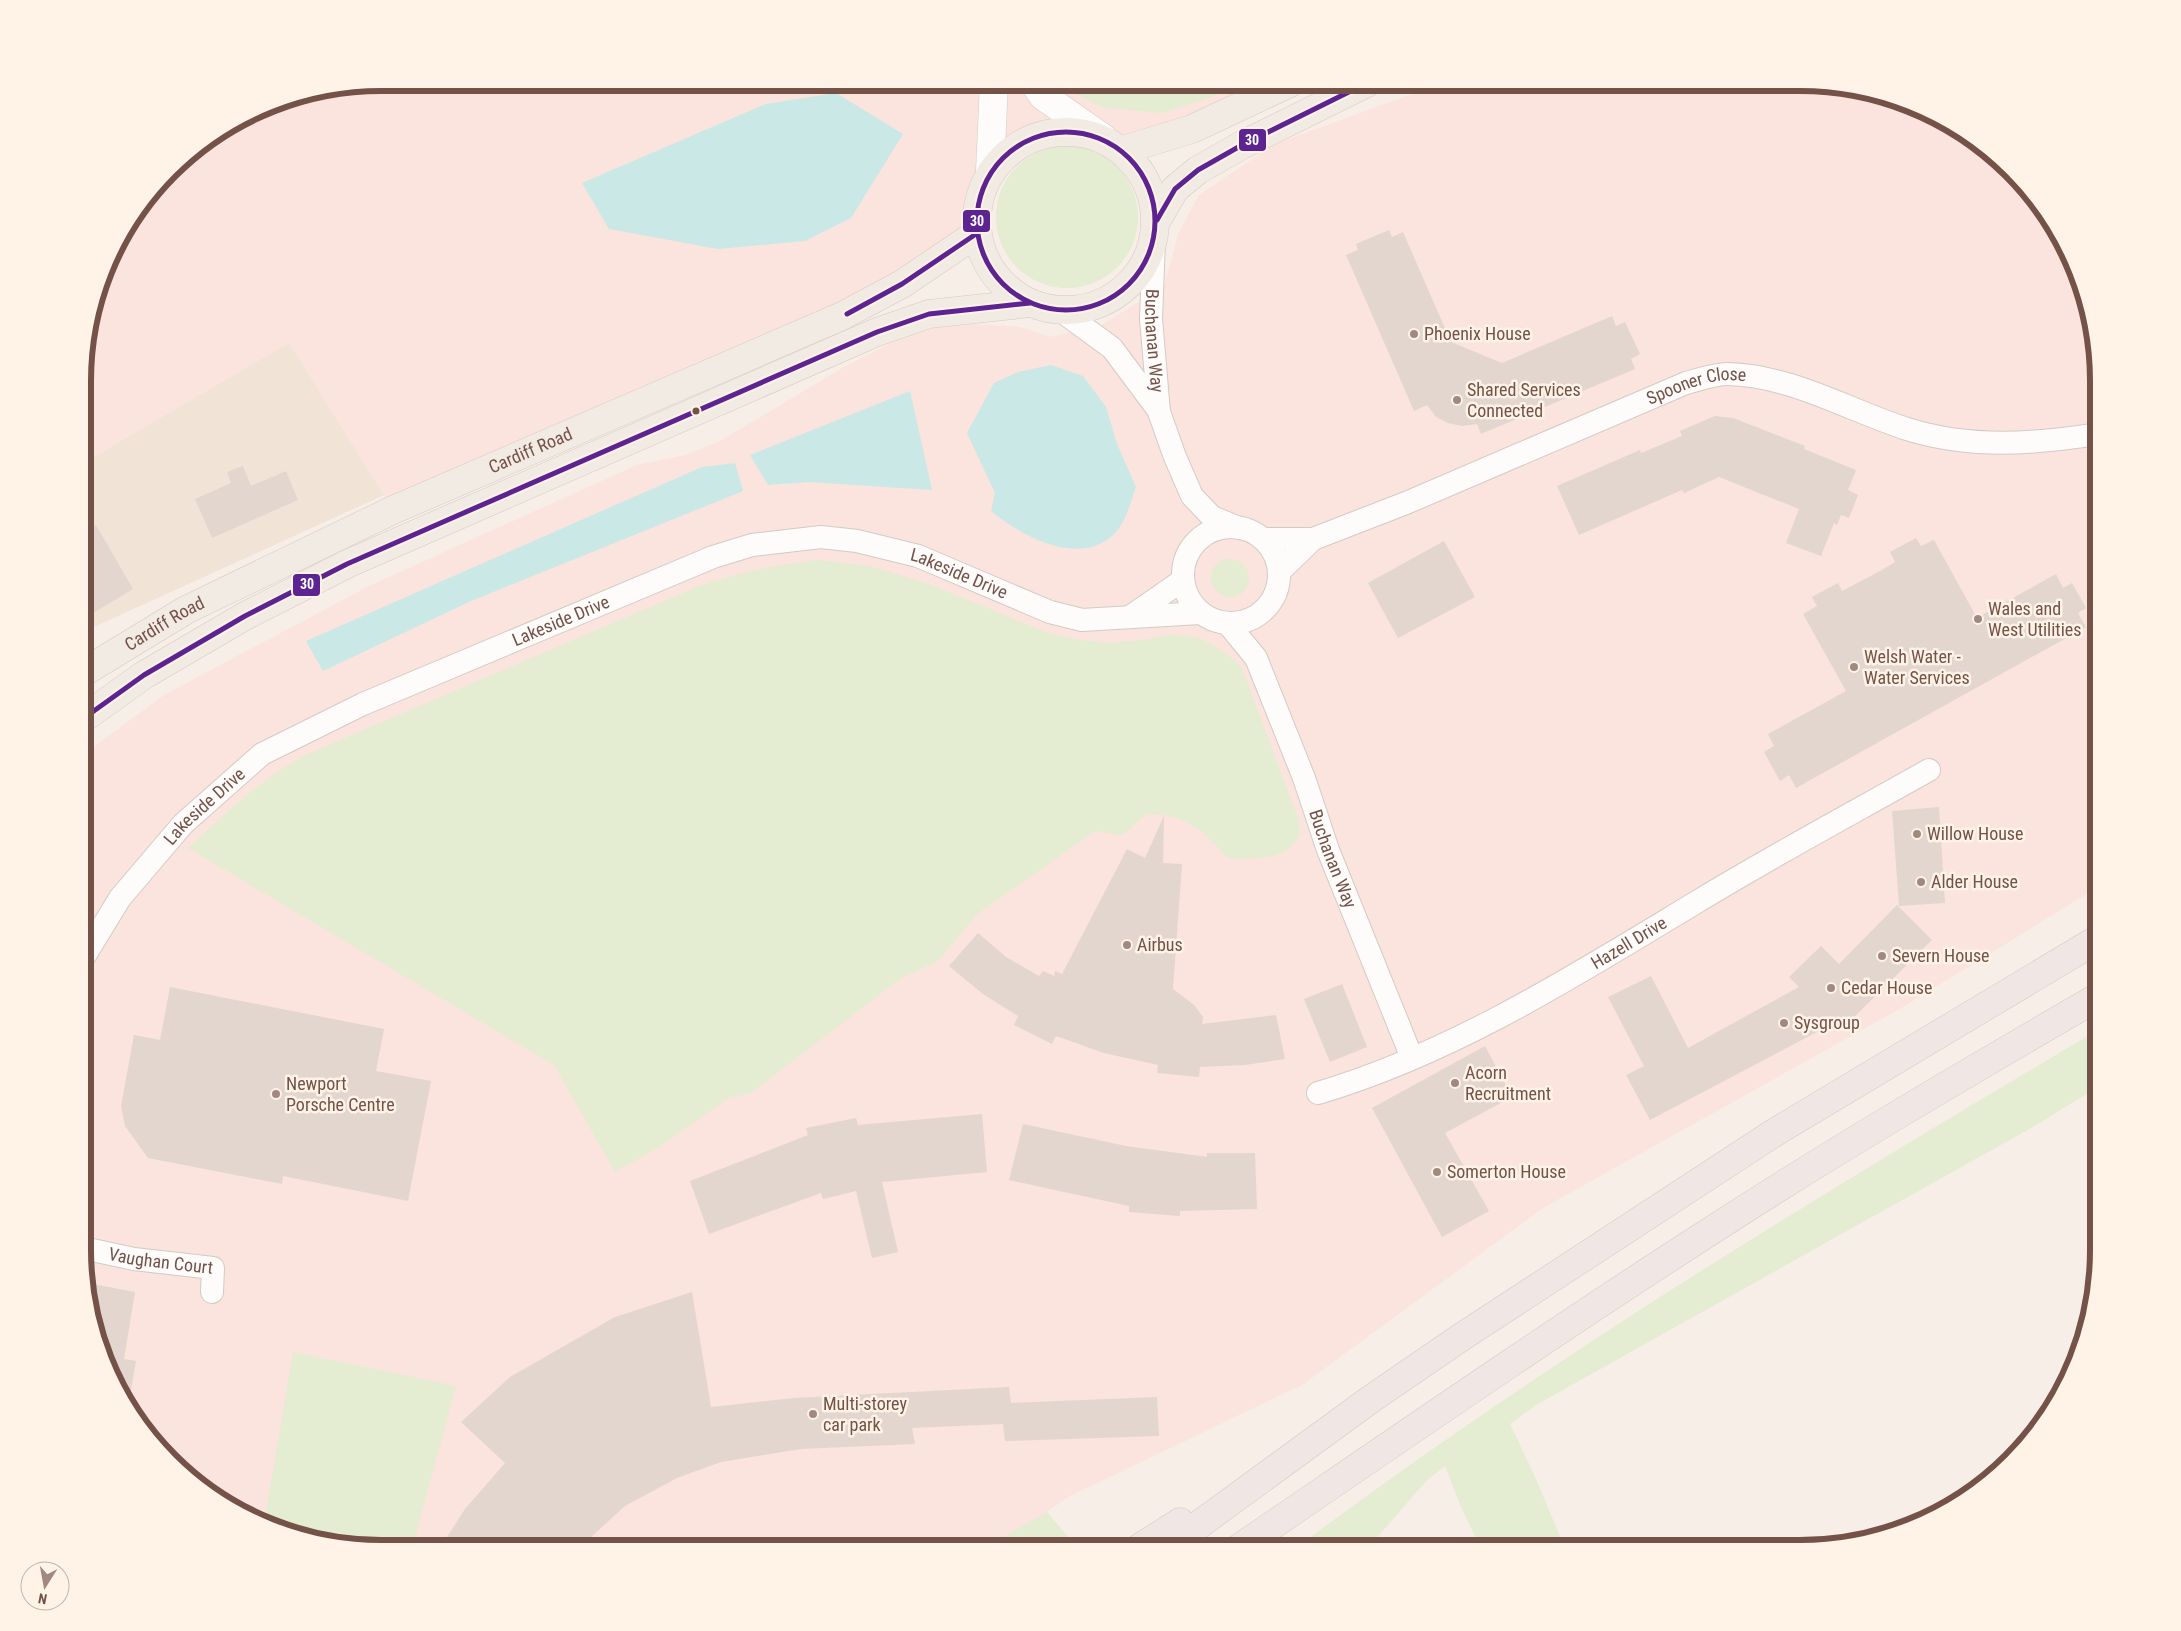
<svg xmlns="http://www.w3.org/2000/svg" width="2181" height="1631" font-family="'Roboto Condensed',sans-serif">
	<rect width="100%" height="100%" fill="#f6eee7"/>
	<path fill="#f2e3d7" d="M 289,342 L 384,495 L 85,631 L 85,462 Z"/>
	<g fill="#fae4dd">
		<path d="M 381,83 L 1290,83 L 1123,150 L 1081,131 L 1056,131 L 1023,141 L 990,171 L 976,206 L 976,234 L 902,284 L 393,510 L 289,343 L 85,462 L 85,342 L 122,232 L 184,156 L 285,98 Z"/>
		<path d="M 1442,83 L 1819,83 L 1914,105 L 1997,156 L 2068,249 L 2093,322 L 2098,381 L 2098,887 L 1903,1007 L 1543,1208 L 1302,1385 L 1068,1497 L 1034,1521 L 983,1548 L 362,1548 L 267,1526 L 184,1475 L 113,1382 L 83,1270 L 84,754 L 164,695 L 369,586 L 637,465 L 686,455 L 720,441 L 844,367 L 891,343 L 934,328 L 974,324 L 1020,327 L 1050,337 L 1100,326 L 1164,286 L 1179,232 L 1199,195 L 1275,144 Z"/>
	</g>
	<g fill="#e4ecd2">
		<path d="M 1059,83 L 1248,83 L 1233,90 L 1162,113 L 1106,108 L 1064,89 Z"/>
		<circle cx="1067" cy="217" r="71"/>
		<circle cx="1230" cy="578" r="19"/>
		<path d="M 818,560 L 870,566 L 929,584 L 1045,632 L 1073,639 L 1109,643 L 1144,640 L 1171,634 L 1202,639 L 1227,654 L 1241,666 L 1298,818 C 1299,823 1300,830 1299,834 C 1290,862 1249,859 1227,858 C 1203,829 1185,814 1146,814 L 1123,835 L 1095,831 L 976,915 L 938,961 L 901,978 L 751,1093 L 730,1097 L 659,1147 L 615,1172 L 554,1065 L 188,848 C 225,814 261,779 305,755 L 697,587 C 737,573 776,565 818,560 Z"/>
		<path d="M 2098,1030 L 2098,1087 L 2031,1128 L 1536,1405 L 1510,1424 L 1532,1470 L 1565,1548 L 1481,1548 L 1461,1507 L 1445,1466 L 1427,1480 L 1368,1548 L 1296,1548 C 1550,1357 1825,1192 2098,1030 Z"/>
		<path d="M 293,1352 L 456,1386 L 412,1548 L 362,1548 L 264,1524 Z"/>
		<path d="M 1047,1512 L 1077,1548 L 983,1548 Z"/>
	</g>
	<g fill="#c9e8e6">
		<path d="M 836,93 L 903,134 L 851,218 L 805,241 L 718,249 L 609,229 L 582,183 L 766,104 Z"/>
		<path d="M 1051,365 L 1083,376 L 1106,407 L 1117,444 L 1136,487 C 1130,503 1126,523 1113,535 C 1079,567 1021,536 991,511 L 995,493 L 967,433 L 994,383 L 1018,372 Z"/>
		<path d="M 910,391 L 932,490 L 809,482 L 768,485 L 750,455 Z"/>
		<path d="M 735,463 L 743,491 L 471,601 L 323,671 L 306,641 L 702,467 Z"/>
	</g>
	<g fill="#e2d6cf">
		<path d="M 1389,230 L 1392,237 L 1403,232 L 1451,342 L 1502,363 L 1612,316 L 1616,326 L 1625,322 L 1640,354 L 1631,359 L 1635,369 L 1481,434 L 1477,424 L 1462,426 L 1448,423 L 1436,417 L 1427,405 L 1414,411 L 1346,255 L 1358,250 L 1356,244 Z"/>
		<path d="M 1715,416 L 1733,418 L 1805,446 L 1804,449 L 1856,470 L 1848,490 L 1858,495 L 1849,518 L 1841,515 L 1837,525 L 1834,523 L 1821,556 L 1786,543 L 1799,509 L 1719,477 L 1684,493 L 1682,490 L 1579,535 L 1557,486 L 1640,450 L 1641,453 L 1682,436 L 1680,431 Z"/>
		<path d="M 243,466 L 251,486 L 286,471 L 298,500 L 212,538 L 195,499 L 231,483 L 227,472 Z"/>
		<path d="M 96,525 L 133,589 L 85,618 L 85,531 Z"/>
		<path d="M 1916,538 L 1921,546 L 1934,540 L 1977,618 L 2056,574 L 2063,588 L 2072,583 L 2086,608 L 2078,613 L 2086,627 L 1796,788 L 1789,775 L 1780,781 L 1764,752 L 1774,746 L 1768,734 L 1846,691 L 1803,614 L 1817,606 L 1812,597 L 1838,583 L 1842,591 L 1882,570 L 1895,562 L 1890,552 Z"/>
		<path d="M 1444,541 L 1475,597 L 1398,638 L 1368,583 Z"/>
		<path d="M 1939,807 L 1945,903 L 1899,906 L 1892,811 Z"/>
		<path d="M 1164,816 L 1163,863 L 1182,864 L 1173,989 L 1194,1005 L 1203,1017 L 1202,1024 L 1276,1015 L 1285,1059 L 1245,1065 L 1200,1067 L 1199,1077 L 1157,1073 L 1158,1065 L 1104,1053 L 1056,1036 L 1052,1044 L 1014,1025 L 1018,1016 L 983,994 L 949,966 L 978,933 L 1006,957 L 1039,976 L 1043,971 L 1054,976 L 1055,971 L 1062,974 L 1127,849 L 1145,858 Z"/>
		<path d="M 1897,905 L 1932,940 L 1841,1030 L 1834,1023 L 1650,1120 L 1626,1075 L 1644,1066 L 1608,997 L 1651,976 L 1688,1048 L 1799,987 L 1789,977 L 1821,946 L 1839,964 Z"/>
		<path d="M 1342,984 L 1367,1047 L 1330,1062 L 1304,999 Z"/>
		<path d="M 170,987 L 384,1029 L 376,1071 L 431,1081 L 408,1201 L 283,1176 L 282,1184 L 148,1158 L 125,1126 L 121,1106 L 134,1035 L 160,1040 Z"/>
		<path d="M 1485,1046 L 1512,1097 L 1445,1133 L 1489,1211 L 1442,1237 L 1372,1108 Z"/>
		<path d="M 982,1114 L 987,1172 L 882,1182 L 898,1252 L 872,1258 L 856,1191 L 823,1199 L 821,1193 L 709,1234 L 690,1181 L 808,1135 L 806,1128 L 856,1118 L 858,1125 Z"/>
		<path d="M 1023,1124 L 1126,1146 L 1207,1157 L 1207,1153 L 1255,1153 L 1257,1209 L 1180,1211 L 1180,1216 L 1129,1212 L 1129,1206 L 1009,1180 Z"/>
		<path d="M 87,1283 L 135,1292 L 124,1359 L 136,1361 L 129,1402 L 113,1382 Z"/>
		<path d="M 692,1292 L 711,1407 L 794,1398 L 1009,1387 L 1011,1403 L 1157,1397 L 1159,1436 L 1005,1441 L 1003,1424 L 912,1428 L 915,1444 L 801,1449 L 721,1462 L 677,1478 L 625,1506 L 579,1548 L 440,1548 L 465,1509 L 505,1463 L 461,1422 L 510,1377 L 615,1317 Z"/>
	</g>
	<g fill="none" stroke-linecap="round" stroke-linejoin="round">
		<g stroke="#d4cac5" stroke-width="24">
			<g id="minor">
				<path id="s1" d="M 1154,240 L 1151,319 L 1159,412 L 1175,457 L 1192,496 L 1212,517 L 1239,528"/>
				<path d="M 1060,310 L 1112,348 L 1159,411"/>
				<circle cx="1231" cy="575" r="48"/>
				<path id="s2" d="M 1263,539 L 1313,539 L 1406,503 L 1686,383 C 1698,380 1714,374 1727,374 C 1790,375 1848,410 1907,429 C 1971,449 2034,444 2098,434"/>
				<path d="M 1279,572 L 1313,539"/>
				<path d="M 1131,616 L 1183,580"/>
				<path id="s3" d="M 1228,624 L 1256,658 L 1304,778 L 1328,850 L 1412,1058"/>
				<path id="s4" d="M 84,957 L 120,898 L 183,824 L 262,754 L 363,704 L 713,557 L 752,545 L 821,537 L 857,541 L 918,556 L 1050,612 L 1082,620 L 1200,613"/>
				<path id="s5" d="M 1318,1093 C 1453,1053 1576,975 1695,903 C 1772,856 1851,814 1929,770"/>
				<path id="s6" d="M 83,1248 L 134,1259 L 213,1268 L 212,1292"/>
			</g>
		</g>
		<g stroke="#d4cac5" stroke-width="29">
			<g id="tertiary">
				<path d="M 1034,83 L 1043,96 L 1103,138"/>
				<path d="M 990,171 L 994,83"/>
			</g>
		</g>
		<g stroke="#d5c9c4" stroke-width="29">
			<g id="primary">
				<circle cx="1066" cy="221" r="89"/>
				<path d="M 1123,150 L 1192,129 L 1290,83"/>
				<path d="M 1157,220 L 1175,189 L 1198,170 L 1242,145 L 1367,83"/>
				<path id="s7" d="M 84,672 L 186,610 L 393,510 L 842,316 L 902,284 L 976,234"/>
				<path d="M 84,718 L 144,675 L 245,616 L 347,564 L 877,332 L 929,314 L 1030,303"/>
			</g>
		</g>
		<g stroke="#d5c9c4" stroke-width="29">
			<g id="motorway">
				<path d="M 1139,1548 L 1180,1522"/>
				<path d="M 1167,1548 L 1371,1399 L 1463,1336 L 1777,1131 L 2098,939"/>
				<path d="M 1239,1548 C 1393,1443 1546,1337 1703,1236 C 1832,1152 1965,1074 2098,997"/>
			</g>
		</g>
		<use href="#minor" stroke="#fefcfb" stroke-width="22"/>
		<use href="#tertiary" stroke="#fefcfb" stroke-width="28"/>
		<use href="#primary" stroke="#f2ebe4" stroke-width="28"/>
		<use href="#motorway" stroke="#f0e6e3" stroke-width="28"/>
		<g stroke="#fff3e7" stroke-width="9">
			<g id="bus-1">
				<circle cx="1066" cy="221" r="89"/>
				<path d="M 1157,220 L 1175,189 L 1198,170 L 1242,145 L 1367,83"/>
				<path d="M 847,314 L 902,284 L 976,234"/>
				<path d="M 84,718 L 144,675 L 245,616 L 347,564 L 877,332 L 929,314 L 1030,303"/>
			</g>
		</g>
		<use href="#bus-1" stroke="#5d2491" stroke-width="5"/>
	</g>
	<g fill="#a28980" stroke="#fff3e7" stroke-width="2">
		<circle cx="1414" cy="334" r="5"/>
		<circle cx="1457" cy="400" r="5"/>
		<circle cx="1978" cy="619" r="5"/>
		<circle cx="1854" cy="667" r="5"/>
		<circle cx="1917" cy="834" r="5"/>
		<circle cx="1921" cy="882" r="5"/>
		<circle cx="1127" cy="945" r="5"/>
		<circle cx="1882" cy="956" r="5"/>
		<circle cx="1831" cy="988" r="5"/>
		<circle cx="1784" cy="1023" r="5"/>
		<circle cx="1455" cy="1083" r="5"/>
		<circle cx="276" cy="1094" r="5"/>
		<circle cx="1437" cy="1172" r="5"/>
		<circle cx="813" cy="1414" r="5"/>
	</g>
	<circle fill="#745248" stroke="#fff3e7" stroke-width="2" cx="696" cy="411" r="4.5"/>
	<g text-anchor="middle" stroke-width="5" stroke-linejoin="round" paint-order="stroke">
		<g font-size="18" fill="#745248" stroke="#fff3e7" text-anchor="start">
			<text x="1424" y="340">Phoenix House</text>
			<text x="1467" y="396">Shared Services<tspan x="1467" dy="21">Connected</tspan></text>
			<text x="1988" y="615">Wales and<tspan x="1988" dy="21">West Utilities</tspan></text>
			<text x="1864" y="663">Welsh Water -<tspan x="1864" dy="21">Water Services</tspan></text>
			<text x="1927" y="840">Willow House</text>
			<text x="1931" y="888">Alder House</text>
			<text x="1137" y="951">Airbus</text>
			<text x="1892" y="962">Severn House</text>
			<text x="1841" y="994">Cedar House</text>
			<text x="1794" y="1029">Sysgroup</text>
			<text x="1465" y="1079">Acorn<tspan x="1465" dy="21">Recruitment</tspan></text>
			<text x="286" y="1090">Newport<tspan x="286" dy="21">Porsche Centre</tspan></text>
			<text x="1447" y="1178">Somerton House</text>
			<text x="823" y="1410">Multi-storey<tspan x="823" dy="21">car park</tspan></text>
		</g>
		<g font-size="18" fill="#745248" stroke="#fff3e7">
			<text dy="6" stroke="none"><textPath href="#s1" startOffset="101">Buchanan Way</textPath></text>
			<text dy="6" stroke="none"><textPath href="#s2" startOffset="464">Spooner Close</textPath></text>
			<text dy="6" stroke="none"><textPath href="#s7" startOffset="499">Cardiff Road</textPath></text>
			<text dy="6" stroke="none"><textPath href="#s4" startOffset="1018">Lakeside Drive</textPath></text>
			<text dy="6" stroke="none"><textPath href="#s4" startOffset="599">Lakeside Drive</textPath></text>
			<text dy="6" stroke="none"><textPath href="#s7" startOffset="94">Cardiff Road</textPath></text>
			<text dy="6" stroke="none"><textPath href="#s4" startOffset="194">Lakeside Drive</textPath></text>
			<text dy="6" stroke="none"><textPath href="#s3" startOffset="259">Buchanan Way</textPath></text>
			<text dy="6" stroke="none"><textPath href="#s5" startOffset="346">Hazell Drive</textPath></text>
			<text dy="6" stroke="none"><textPath href="#s6" startOffset="79">Vaughan Court</textPath></text>
		</g>
	</g>
	<path d="M0 0H2181V1631H0ZM381 91H1800A290 290 0 0 1 2090 381V1250A290 290 0 0 1 1800 1540H381A290 290 0 0 1 91 1250V381A290 290 0 0 1 381 91Z" fill="#fff3e7" fill-rule="evenodd"/>
	<path fill="none" stroke="#745248" stroke-width="6" d="M381 91H1800A290 290 0 0 1 2090 381V1250A290 290 0 0 1 1800 1540H381A290 290 0 0 1 91 1250V381A290 290 0 0 1 381 91Z"/>
	<g stroke="#fff3e7" stroke-width="2">
		<rect x="1238" y="128" width="29" height="24" rx="5" fill="#5d2491"/>
		<rect x="962" y="209" width="29" height="24" rx="5" fill="#5d2491"/>
		<rect x="292" y="573" width="29" height="24" rx="5" fill="#5d2491"/>
	</g>
	<g font-size="14" text-anchor="middle" font-weight="bold" fill="#fff">
		<text x="1252" y="145">30</text>
		<text x="977" y="226">30</text>
		<text x="307" y="589">30</text>
	</g>
	<g transform="translate(45 1586) rotate(191)"><circle r="24" fill="#fff3e7" stroke="#c7b3a7"/>
	<path d="M0-4L9 19L0 12L-9 19Z" fill="#a28980"/>
	<text y="-8" font-size="14" font-weight="bold" text-anchor="middle" fill="#745248">N</text>
	</g>
</svg>
